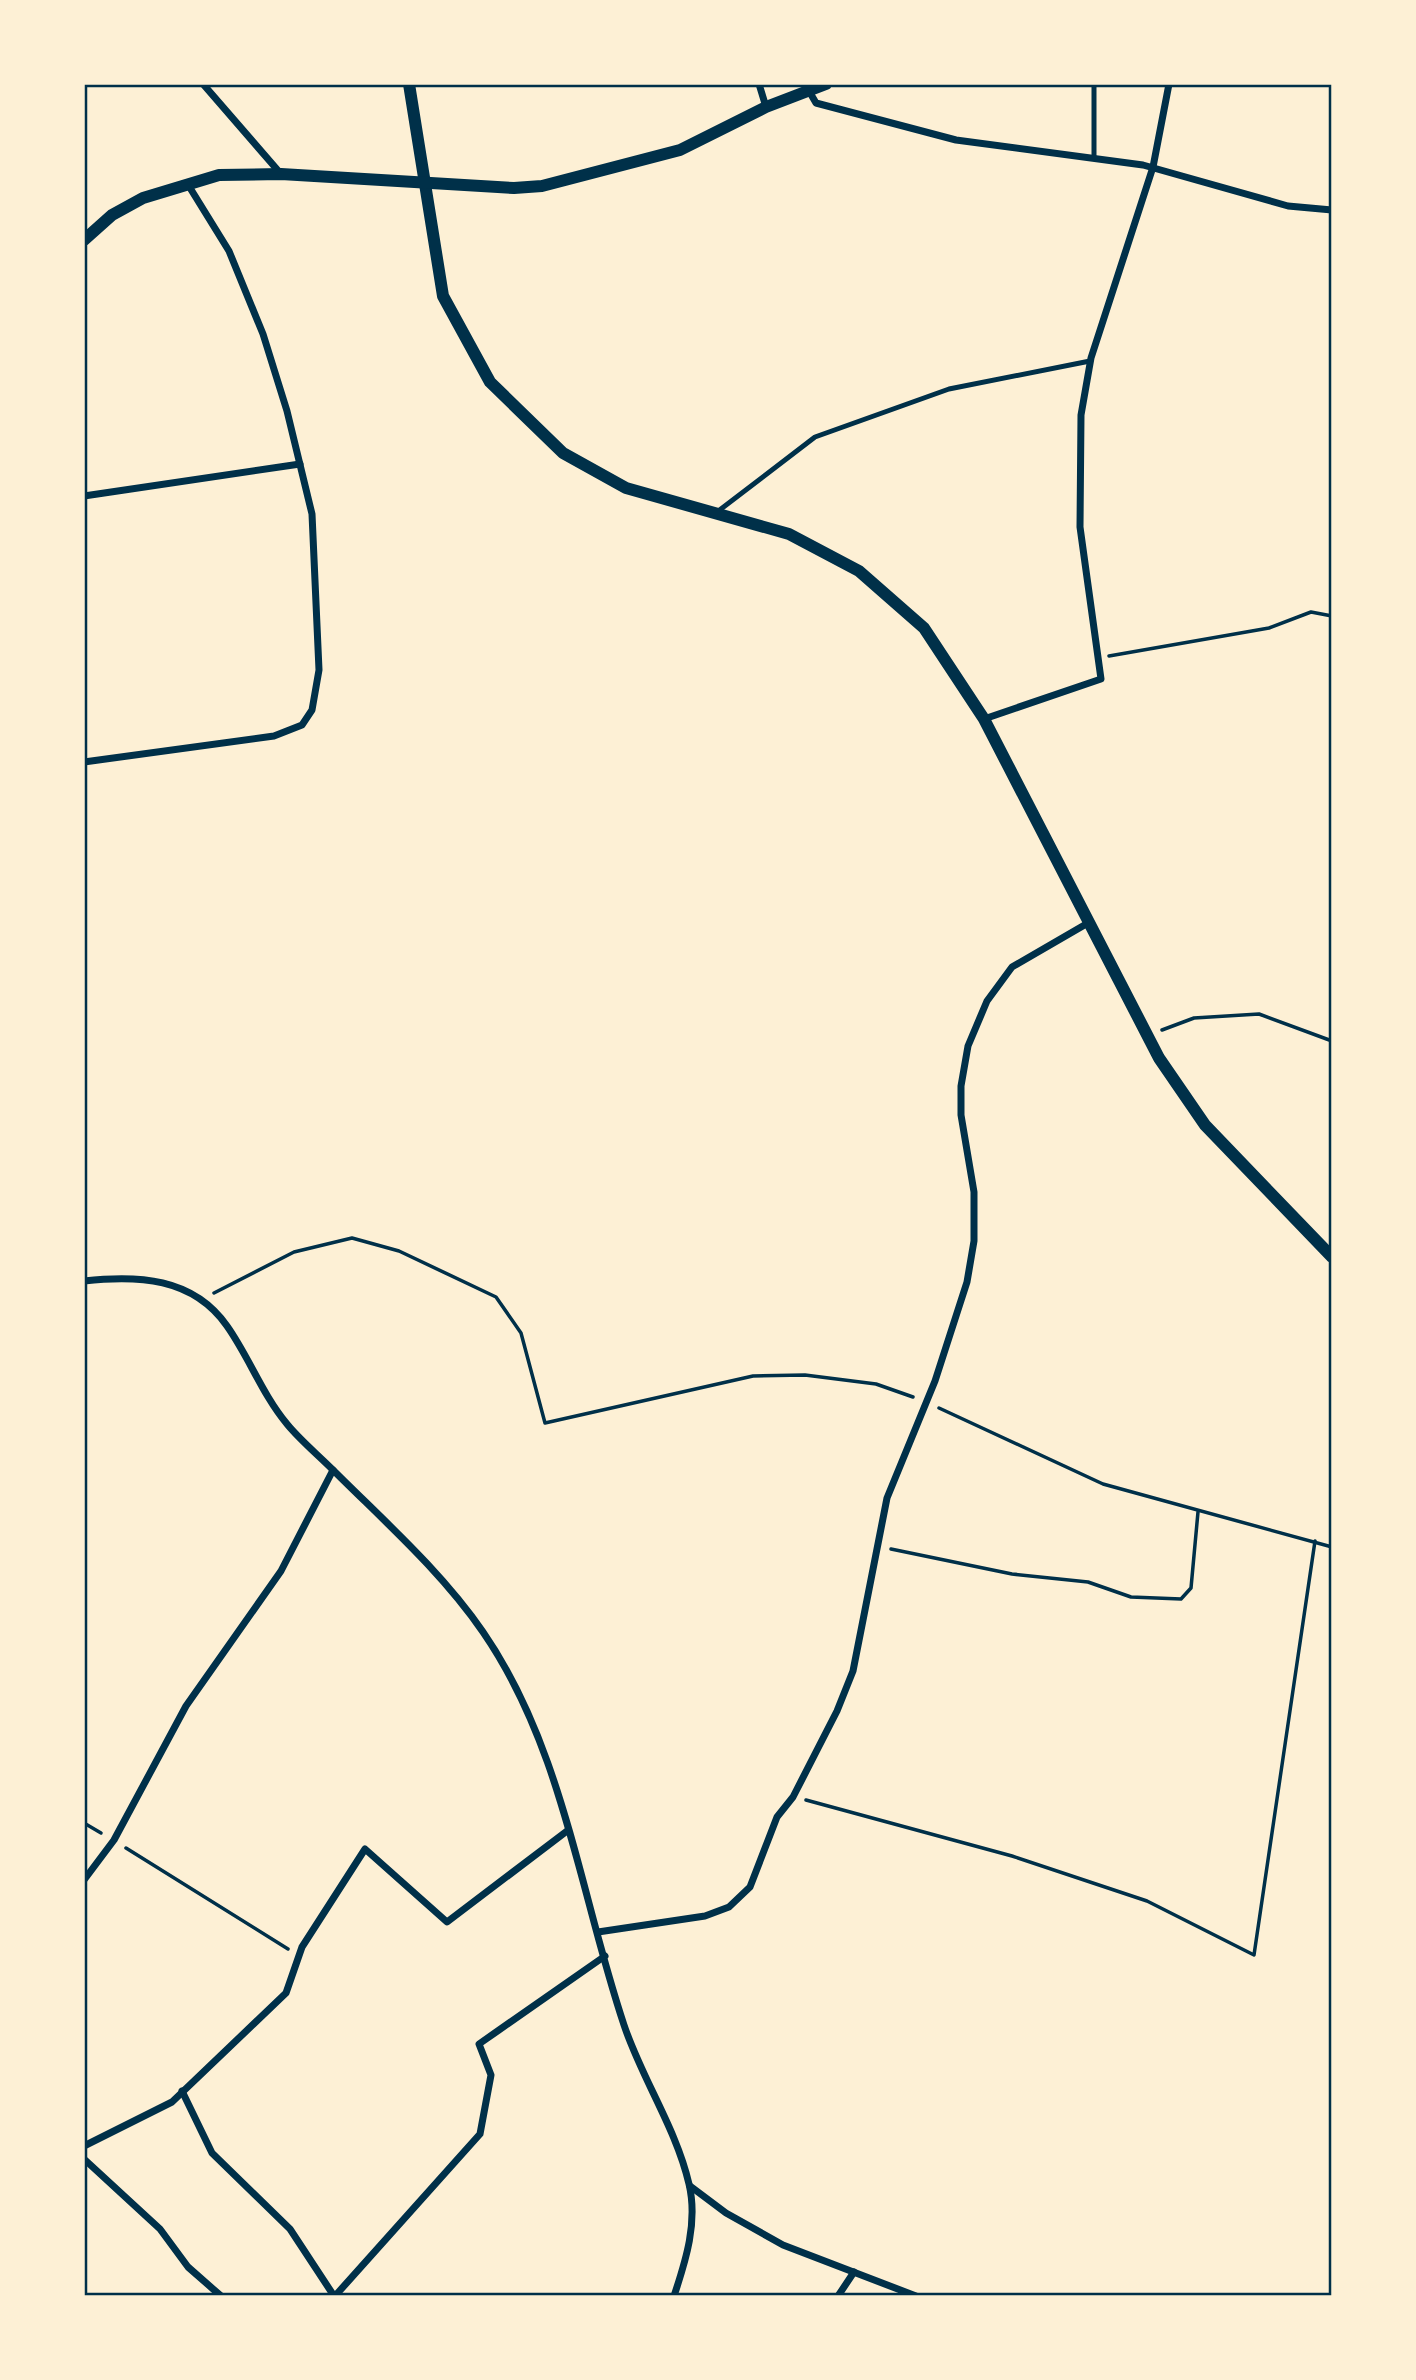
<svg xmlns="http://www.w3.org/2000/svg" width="1416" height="2380" font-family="Overpass,sans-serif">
	<rect width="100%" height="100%" fill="#fdf0d5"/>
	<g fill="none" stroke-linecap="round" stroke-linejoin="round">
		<g stroke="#003049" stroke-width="3.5">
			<path d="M 1109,656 L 1269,628 L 1311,612 L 1332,616"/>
			<path d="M 1162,1030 L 1194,1018 L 1259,1014 L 1332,1041"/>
			<path d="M 214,1293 L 294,1252 L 352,1238 L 399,1251 L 496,1297 L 521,1333 L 545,1423 L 753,1376 L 805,1375 L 876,1384 L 913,1397"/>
			<path d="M 939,1408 L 1103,1484 L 1332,1547"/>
			<path d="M 891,1549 L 1012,1574 L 1088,1582 L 1131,1597 L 1181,1599 L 1191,1588 L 1198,1512"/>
			<path d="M 806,1800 L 1012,1856 L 1147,1901 L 1254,1955 L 1315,1541"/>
			<path d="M 84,1823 L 101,1833"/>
			<path d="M 126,1848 L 288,1949"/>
		</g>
		<g stroke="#003049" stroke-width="5">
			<path d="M 1094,84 L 1094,158"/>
			<path d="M 717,512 L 815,437 L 949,389 L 1090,361"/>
		</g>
		<g stroke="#003049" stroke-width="7">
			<path d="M 203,84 L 281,174"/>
			<path d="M 759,84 L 766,107"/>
			<path d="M 809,91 L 816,103 L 956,140 L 1143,165 L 1288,206 L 1332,210"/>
			<path d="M 84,496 L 300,464"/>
			<path d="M 984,719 L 1101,679 L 1080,527 L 1081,415 L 1091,358 L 1153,167 L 1169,84"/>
			<path d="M 84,762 L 274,736 L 302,725 L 312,710 L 319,670 L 312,514 L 287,411 L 263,334 L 229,251 L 187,183"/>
			<path d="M 84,1281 C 137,1275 193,1277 227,1326 C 249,1357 262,1394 287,1424 C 300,1440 317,1454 332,1469 C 384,1521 441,1571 483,1632 C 563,1748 580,1894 624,2025 C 642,2079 676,2128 689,2184 C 698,2222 686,2260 674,2296"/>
			<path d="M 84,1880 L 114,1840 L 186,1706 L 281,1571 L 333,1470"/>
			<path d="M 598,1932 L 705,1916 L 729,1907 L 750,1887 L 777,1817 L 793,1797 L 837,1711 L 853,1671 L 887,1498 L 935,1381 L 967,1282 L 974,1241 L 974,1192 L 961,1115 L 961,1086 L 968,1046 L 987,1001 L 1012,967 L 1088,923"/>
			<path d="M 182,2091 L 212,2153 L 290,2229 L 334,2296"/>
			<path d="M 84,2146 L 172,2102 L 286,1993 L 302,1947 L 365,1849 L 447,1922 L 567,1831"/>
			<path d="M 84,2159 L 160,2229 L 188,2267 L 221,2296"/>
			<path d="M 690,2186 L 726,2213 L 783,2245 L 916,2296"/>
			<path d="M 335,2296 L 480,2134 L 491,2075 L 479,2044 L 605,1956"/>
			<path d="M 838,2296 L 854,2272"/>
		</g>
		<g stroke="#003049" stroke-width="12">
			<path d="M 409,84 L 443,296 L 490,382 L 563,453 L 626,488 L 789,534 L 859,571 L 924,628 L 984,719 L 1159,1058 L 1205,1125 L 1332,1257"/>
			<path d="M 84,240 L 112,215 L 143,198 L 219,175 L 281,174 L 514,188 L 542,186 L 680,150 L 766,107 L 826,84"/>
		</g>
	</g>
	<rect width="1416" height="2380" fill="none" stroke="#fdf0d5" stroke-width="172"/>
	<rect x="86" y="86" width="1244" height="2208" fill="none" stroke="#003049" stroke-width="2.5"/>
</svg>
